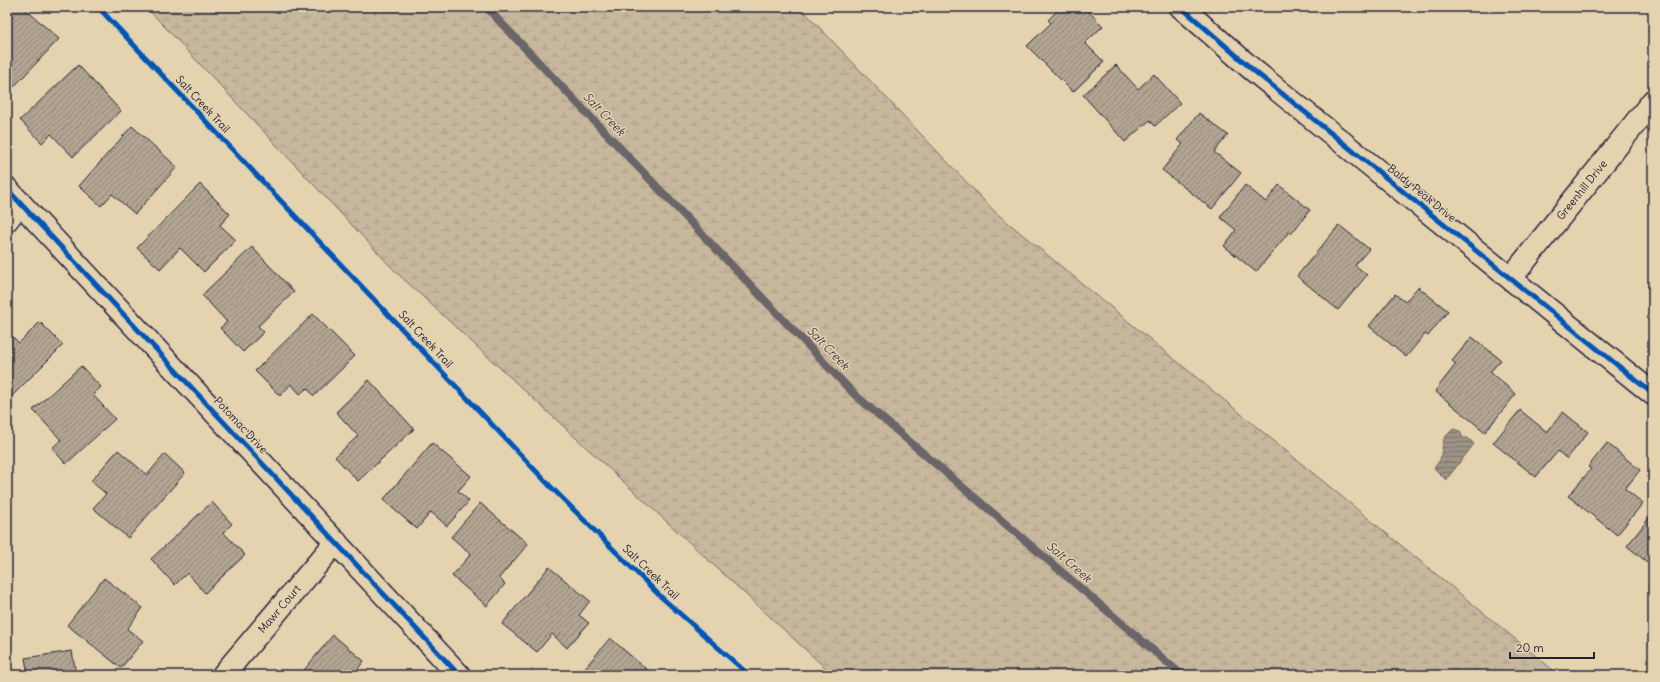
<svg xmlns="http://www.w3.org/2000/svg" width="1660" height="682" font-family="Delius,sans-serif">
	<defs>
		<pattern id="wetland-marsh" width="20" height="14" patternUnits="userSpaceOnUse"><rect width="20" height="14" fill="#c6b79d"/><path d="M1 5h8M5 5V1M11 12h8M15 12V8" fill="none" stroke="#aa9d88"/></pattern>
		<pattern id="water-rules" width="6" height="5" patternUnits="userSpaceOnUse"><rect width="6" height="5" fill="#9c9285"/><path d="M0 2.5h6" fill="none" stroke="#7f776e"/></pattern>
		<pattern id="building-hatch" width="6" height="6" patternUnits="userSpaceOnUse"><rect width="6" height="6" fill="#b2a591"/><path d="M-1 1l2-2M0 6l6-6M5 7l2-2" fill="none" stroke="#908678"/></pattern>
	</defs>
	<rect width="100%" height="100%" fill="#e5d3b0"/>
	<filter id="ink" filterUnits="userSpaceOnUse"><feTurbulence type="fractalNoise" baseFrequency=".025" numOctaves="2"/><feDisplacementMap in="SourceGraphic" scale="8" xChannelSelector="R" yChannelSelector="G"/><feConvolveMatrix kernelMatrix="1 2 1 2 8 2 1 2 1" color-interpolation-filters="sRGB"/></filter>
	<g filter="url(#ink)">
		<path fill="url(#wetland-marsh)" stroke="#746c6c" d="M 146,7 L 800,7 L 995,212 L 1559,675 L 833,675 L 397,273 Z"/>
		<path fill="url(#water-rules)" stroke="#6b6567" d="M 1453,429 L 1460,431 L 1463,438 L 1468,438 L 1474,444 L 1446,480 L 1434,468 L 1440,460 L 1444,438 Z"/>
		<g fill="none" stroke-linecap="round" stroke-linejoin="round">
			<path stroke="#6b6567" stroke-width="8" d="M 486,7 L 854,394 L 1182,675"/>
		</g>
		<g fill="url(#building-hatch)" stroke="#22223b">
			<path d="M 7,7 L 23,7 L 59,39 L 7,94 Z"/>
			<path d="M 1061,7 L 1084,7 L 1103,26 L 1085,43 L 1104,62 L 1073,92 L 1027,46 L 1051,23 L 1048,20 Z"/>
			<path d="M 78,65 L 121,111 L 73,157 L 51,134 L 42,143 L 20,120 Z"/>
			<path d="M 1116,65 L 1138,89 L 1154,74 L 1180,103 L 1155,126 L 1150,120 L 1125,142 L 1083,95 Z"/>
			<path d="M 1199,113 L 1228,135 L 1214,152 L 1241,173 L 1212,209 L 1162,170 L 1183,144 L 1177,140 Z"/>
			<path d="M 132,126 L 177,167 L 135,214 L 112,194 L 101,206 L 79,186 Z"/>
			<path d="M 200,184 L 230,214 L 220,225 L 236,240 L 204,272 L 180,248 L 160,269 L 137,248 Z"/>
			<path d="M 1245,185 L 1266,202 L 1279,185 L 1310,210 L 1291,234 L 1289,232 L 1256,272 L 1224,246 L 1236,230 L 1220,217 Z"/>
			<path d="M 1339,225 L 1369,249 L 1355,265 L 1367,275 L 1338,310 L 1297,276 Z"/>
			<path d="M 252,247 L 294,292 L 258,326 L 264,332 L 243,352 L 220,328 L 227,322 L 202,295 Z"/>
			<path d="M 1418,287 L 1448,311 L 1428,336 L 1425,334 L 1406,357 L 1369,326 L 1395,294 L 1405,302 Z"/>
			<path d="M 313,314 L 355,356 L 314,396 L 307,388 L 300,394 L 291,384 L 280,396 L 255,371 Z"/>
			<path d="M 40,322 L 63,345 L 10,398 L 7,394 L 7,331 L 19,343 Z"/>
			<path d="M 1472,337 L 1501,360 L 1490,372 L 1516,394 L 1485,432 L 1435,391 L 1456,364 L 1452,361 Z"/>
			<path d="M 81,366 L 101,387 L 93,395 L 115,419 L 66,464 L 52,448 L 61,440 L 33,410 Z"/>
			<path d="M 369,380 L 414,429 L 358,481 L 335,457 L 358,436 L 336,412 Z"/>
			<path d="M 1520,410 L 1547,432 L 1563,412 L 1588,432 L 1567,459 L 1558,451 L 1536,477 L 1493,443 Z"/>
			<path d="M 432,443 L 471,476 L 458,491 L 469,501 L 447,526 L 431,512 L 417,529 L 383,500 Z"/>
			<path d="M 1607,443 L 1640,470 L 1625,489 L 1643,503 L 1617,535 L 1568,496 L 1591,469 L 1588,467 Z"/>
			<path d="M 118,450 L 147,475 L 165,454 L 185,473 L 128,538 L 93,508 L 106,494 L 91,481 Z"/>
			<path d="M 212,502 L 232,524 L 223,532 L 245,555 L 205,593 L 187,573 L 175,585 L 151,559 Z"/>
			<path d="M 480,503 L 528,544 L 499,578 L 505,584 L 487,606 L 452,576 L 471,554 L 451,537 Z"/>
			<path d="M 1653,513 L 1653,567 L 1627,546 Z"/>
			<path d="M 549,567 L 590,601 L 579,615 L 589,623 L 567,648 L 552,634 L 537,652 L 502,624 Z"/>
			<path d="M 104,578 L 143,608 L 127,629 L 143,641 L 121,668 L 67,625 Z"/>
			<path d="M 333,635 L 364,661 L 353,675 L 300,675 Z"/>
			<path d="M 610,638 L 651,673 L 650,675 L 579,675 Z"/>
			<path d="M 72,651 L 76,675 L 28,675 L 25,658 Z"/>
		</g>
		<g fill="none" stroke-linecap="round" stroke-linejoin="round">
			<g stroke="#22223b" stroke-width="25">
				<g id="street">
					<path d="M 1181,7 L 1253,70 L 1653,394"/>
					<path d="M 7,189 L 459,675"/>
					<path d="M 7,220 L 20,203"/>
					<path id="s1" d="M 1511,278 L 1653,101"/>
					<path id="s2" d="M 223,675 L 336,542"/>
				</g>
			</g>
			<use href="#street" stroke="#e5d3b0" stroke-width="22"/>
			<g stroke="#e5d3b0" stroke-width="8">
				<g id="cycleway">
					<path d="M 98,7 L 550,486 L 660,596 L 749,675"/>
					<path d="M 1181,7 L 1253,70 L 1653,394"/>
					<path d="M 7,189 L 459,675"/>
				</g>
			</g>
			<use href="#cycleway" stroke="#0057b8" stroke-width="5"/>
		</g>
	</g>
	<g text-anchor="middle" stroke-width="3" stroke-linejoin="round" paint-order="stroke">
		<g font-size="11" fill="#22223b" stroke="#e5d3b0">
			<text transform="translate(203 104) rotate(47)" y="4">Salt Creek Trail</text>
			<text dy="4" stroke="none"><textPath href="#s1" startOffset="113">Greenhill Drive</textPath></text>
			<text transform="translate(1422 193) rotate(39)" y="4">Baldy Peak Drive</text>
			<text transform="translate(426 339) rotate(47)" y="4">Salt Creek Trail</text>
			<text transform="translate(241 425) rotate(47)" y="4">Potomac Drive</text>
			<text transform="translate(651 572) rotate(44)" y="4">Salt Creek Trail</text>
			<text dy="4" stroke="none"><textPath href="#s2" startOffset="87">Mawr Court</textPath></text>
		</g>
		<g font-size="12" font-style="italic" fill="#403e4e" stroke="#e5d3b0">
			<text transform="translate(604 114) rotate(46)" y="4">Salt Creek</text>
			<text transform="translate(828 348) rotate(46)" y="4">Salt Creek</text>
			<text transform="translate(1069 562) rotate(41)" y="4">Salt Creek</text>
		</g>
	</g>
	<rect width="1660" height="682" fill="none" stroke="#e5d3b0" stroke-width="24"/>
	<rect x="12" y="12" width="1636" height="658" fill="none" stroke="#22223b" stroke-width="1.5" filter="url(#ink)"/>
	<path d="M1510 652v6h84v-6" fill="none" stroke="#22223b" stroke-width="2"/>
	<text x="1516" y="652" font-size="12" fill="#22223b" stroke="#e5d3b0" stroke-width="3" paint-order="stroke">20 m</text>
</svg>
